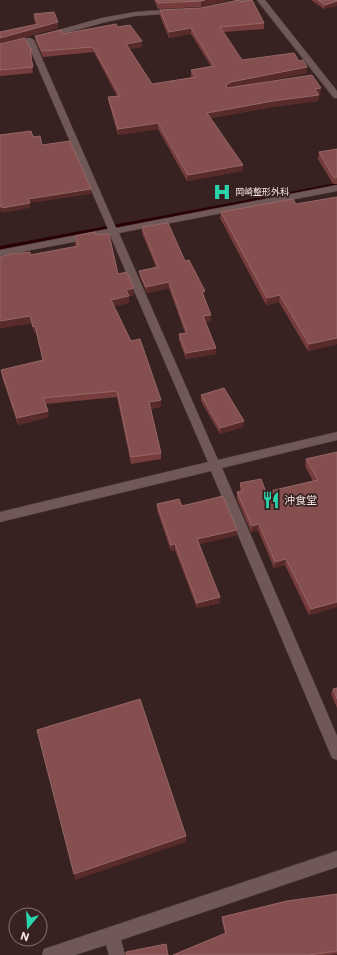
<svg xmlns="http://www.w3.org/2000/svg" width="337" height="955" font-family="Commissioner,'Noto Sans JP',sans-serif">
	<rect width="100%" height="100%" fill="#372221"/>
	<g fill="none" stroke-linecap="round" stroke-linejoin="round">
		<path fill="#290004" fill-rule="evenodd" d="M 337,183 L 337,187 L 0,250 L 0,246 Z"/>
		<g stroke="#51403f" stroke-width="1">
			<g id="minor">
				<path d="M 238,0 L 250,0 L 224,8 L 220,6 Z"/>
				<path d="M 257,0 L 265,0 L 337,91 L 337,98 L 334,98 Z"/>
				<path d="M 176,9 L 179,9 L 179,13 L 135,16 L 106,22 L 47,38 L 43,36 L 44,34 L 102,18 L 135,12 Z"/>
				<path d="M 27,38 L 30,38 L 34,40 L 116,228 L 337,185 L 337,191 L 119,233 L 218,460 L 337,432 L 337,440 L 222,468 L 337,736 L 337,760 L 332,758 L 211,471 L 0,522 L 0,512 L 208,462 L 110,235 L 0,256 L 0,250 L 108,229 L 26,40 Z"/>
				<path d="M 337,851 L 337,867 L 121,940 L 125,955 L 109,955 L 106,945 L 75,955 L 42,955 L 44,949 L 50,947 Z"/>
			</g>
		</g>
		<use href="#minor" fill="#705857" fill-rule="evenodd"/>
	</g>
	<g fill="#773d3d">
		<path d="M 154,0 L 229,0 L 201,7 L 158,9 Z"/>
		<path d="M 311,0 L 337,0 L 324,9 Z"/>
		<path d="M 240,2 L 264,23 L 264,29 L 224,32 L 242,60 L 299,61 L 307,67 L 307,73 L 239,86 L 321,88 L 320,94 L 319,94 L 318,101 L 272,107 L 211,118 L 243,165 L 242,171 L 187,181 L 158,129 L 118,135 L 109,103 L 108,97 L 117,96 L 94,52 L 43,57 L 36,42 L 35,36 L 118,27 L 142,41 L 142,47 L 129,49 L 152,84 L 192,78 L 191,76 L 191,70 L 211,66 L 191,34 L 169,38 L 160,16 L 160,10 L 201,8 Z"/>
		<path d="M 34,14 L 58,28 L 0,44 L 0,32 L 36,25 L 34,20 Z"/>
		<path d="M 0,44 L 32,52 L 32,58 L 31,58 L 33,73 L 0,76 Z"/>
		<path d="M 337,149 L 337,184 L 333,184 L 318,159 L 319,152 Z"/>
		<path d="M 337,197 L 337,344 L 308,351 L 279,302 L 266,305 L 220,218 L 221,212 L 296,204 Z"/>
		<path d="M 142,227 L 185,261 L 205,291 L 204,297 L 211,321 L 205,322 L 216,348 L 216,354 L 186,359 L 179,340 L 179,334 L 185,333 L 169,288 L 147,293 L 140,277 L 139,271 L 156,267 L 142,233 Z"/>
		<path d="M 96,235 L 118,274 L 134,295 L 129,296 L 129,303 L 114,306 L 161,407 L 150,409 L 161,453 L 161,459 L 131,464 L 117,397 L 46,404 L 49,417 L 18,425 L 2,377 L 1,370 L 43,361 L 36,333 L 34,333 L 32,323 L 0,328 L 0,257 L 30,255 L 76,247 L 75,243 L 75,236 Z"/>
		<path d="M 201,395 L 244,421 L 243,427 L 220,434 L 201,401 Z"/>
		<path d="M 337,452 L 337,607 L 309,615 L 285,565 L 274,568 L 258,530 L 251,532 L 237,499 L 237,492 L 240,492 L 240,483 L 266,492 L 313,481 L 305,466 L 306,459 Z"/>
		<path d="M 157,504 L 182,506 L 237,530 L 237,535 L 199,544 L 220,603 L 197,608 L 175,550 L 171,551 L 157,510 Z"/>
		<path d="M 337,688 L 337,708 L 331,694 L 333,689 Z"/>
		<path d="M 337,894 L 337,954 L 328,955 L 173,955 L 225,934 L 222,921 L 222,917 Z"/>
	</g>
	<g fill="#582a2a">
		<path d="M 205,0 L 229,0 L 201,7 L 201,1 Z"/>
		<path d="M 337,1 L 337,6 L 324,9 L 325,5 Z"/>
		<path d="M 58,22 L 58,28 L 0,44 L 0,38 Z"/>
		<path d="M 191,28 L 191,34 L 169,38 L 169,32 Z"/>
		<path d="M 142,41 L 142,47 L 126,50 L 126,44 Z"/>
		<path d="M 307,67 L 307,73 L 231,88 L 226,91 L 226,85 L 231,82 Z"/>
		<path d="M 321,88 L 320,94 L 314,95 L 315,89 Z"/>
		<path d="M 319,95 L 318,101 L 272,107 L 207,119 L 207,113 L 273,101 Z"/>
		<path d="M 158,123 L 158,129 L 118,135 L 118,129 Z"/>
		<path d="M 243,165 L 242,171 L 187,181 L 188,175 Z"/>
		<path d="M 91,189 L 91,194 L 30,203 L 30,208 L 2,213 L 2,208 L 28,199 Z"/>
		<path d="M 1,206 L 2,211 L 0,212 L 0,207 Z"/>
		<path d="M 169,282 L 169,288 L 147,293 L 146,287 Z"/>
		<path d="M 134,288 L 134,295 L 129,296 L 129,303 L 112,307 L 111,300 L 126,290 Z"/>
		<path d="M 205,291 L 204,297 L 202,292 Z"/>
		<path d="M 280,295 L 279,302 L 266,305 L 267,298 Z"/>
		<path d="M 211,315 L 211,321 L 202,322 L 203,316 Z"/>
		<path d="M 30,316 L 32,323 L 0,328 L 0,321 Z"/>
		<path d="M 35,326 L 36,333 L 34,333 L 33,327 Z"/>
		<path d="M 337,338 L 337,344 L 308,351 L 309,344 Z"/>
		<path d="M 216,348 L 216,354 L 186,359 L 186,353 Z"/>
		<path d="M 161,400 L 161,407 L 149,409 L 149,402 Z"/>
		<path d="M 48,411 L 49,417 L 18,425 L 17,418 Z"/>
		<path d="M 244,421 L 243,427 L 220,434 L 220,428 Z"/>
		<path d="M 259,524 L 258,530 L 251,532 L 252,526 Z"/>
		<path d="M 237,530 L 237,535 L 197,545 L 197,539 Z"/>
		<path d="M 175,544 L 175,550 L 171,551 L 171,545 Z"/>
		<path d="M 286,559 L 285,565 L 274,568 L 275,562 Z"/>
		<path d="M 220,597 L 220,603 L 197,608 L 197,603 Z"/>
		<path d="M 337,602 L 337,607 L 309,615 L 311,609 Z"/>
		<path d="M 186,836 L 186,842 L 75,880 L 74,874 Z"/>
	</g>
	<g fill="#854f4f" stroke="#966766">
		<path d="M 156,0 L 205,0 L 201,1 L 158,3 Z"/>
		<path d="M 239,0 L 240,2 L 252,0 L 264,23 L 220,27 L 242,60 L 294,53 L 299,61 L 303,60 L 307,67 L 231,82 L 226,85 L 227,88 L 312,75 L 321,88 L 315,89 L 319,95 L 273,101 L 207,113 L 243,165 L 188,175 L 158,123 L 118,129 L 108,97 L 120,96 L 93,47 L 42,51 L 35,36 L 61,30 L 62,34 L 116,24 L 118,27 L 130,25 L 142,41 L 126,44 L 152,84 L 196,77 L 191,70 L 214,66 L 191,28 L 169,32 L 160,10 L 201,8 Z"/>
		<path d="M 318,0 L 337,0 L 337,1 L 325,5 Z"/>
		<path d="M 54,12 L 58,22 L 0,38 L 0,32 L 38,24 L 34,14 Z"/>
		<path d="M 25,38 L 32,52 L 30,52 L 33,67 L 0,70 L 0,44 Z"/>
		<path d="M 31,131 L 33,137 L 40,136 L 42,145 L 70,141 L 91,189 L 28,199 L 30,203 L 2,208 L 1,206 L 0,207 L 0,135 Z"/>
		<path d="M 337,149 L 337,177 L 334,178 L 319,152 Z"/>
		<path d="M 337,197 L 337,338 L 309,344 L 280,295 L 267,298 L 221,212 L 293,199 L 296,204 Z"/>
		<path d="M 168,223 L 185,261 L 189,260 L 205,291 L 202,292 L 211,315 L 203,316 L 216,348 L 186,353 L 179,334 L 187,333 L 169,282 L 146,287 L 139,271 L 158,267 L 142,227 Z"/>
		<path d="M 95,232 L 96,235 L 109,234 L 118,274 L 127,272 L 134,288 L 126,290 L 129,296 L 111,300 L 131,341 L 140,339 L 161,400 L 149,402 L 161,453 L 131,457 L 117,391 L 43,398 L 48,411 L 17,418 L 1,370 L 43,360 L 35,326 L 33,327 L 30,316 L 0,321 L 0,257 L 11,254 L 30,252 L 30,255 L 78,246 L 75,236 Z"/>
		<path d="M 224,388 L 244,421 L 220,428 L 201,395 Z"/>
		<path d="M 337,452 L 337,602 L 311,609 L 286,559 L 275,562 L 259,524 L 252,526 L 237,492 L 243,491 L 240,483 L 261,479 L 266,492 L 318,480 L 306,459 Z"/>
		<path d="M 223,496 L 237,530 L 197,539 L 220,597 L 197,603 L 175,544 L 171,545 L 157,504 L 179,499 L 182,506 Z"/>
		<path d="M 337,688 L 337,699 L 333,689 Z"/>
		<path d="M 140,699 L 186,836 L 74,874 L 37,730 Z"/>
		<path d="M 337,894 L 337,951 L 308,955 L 173,955 L 226,933 L 222,917 L 287,901 Z"/>
		<path d="M 166,944 L 168,955 L 126,955 L 126,952 Z"/>
	</g>
	<defs>
		<g id="hospital-bare" transform="scale(1.38)"><path d="M-5-5h3v3.5h4V-5h3V5h-3V1.5h-4V5h-3Z" fill="#2ad5ac" stroke="#372221" stroke-width="2.5" paint-order="stroke"/></g>
		<g id="restaurant-bare" transform="scale(1.38)"><path d="M-5-6h1v4h1v-4h1v4h1v-4h1v5L-1.5 .5V6h-2V.5L-5-1ZM5-6V6H3V1.5H1.5Q1.5-4 5-6Z" fill="#2ad5ac" stroke="#372221" stroke-width="2.5" paint-order="stroke"/></g>
	</defs>
	<g fill-rule="evenodd">
		<use href="#hospital-bare" x="222" y="192"/>
		<use href="#restaurant-bare" x="271" y="500"/>
	</g>
	<g text-anchor="middle" stroke-width="3.5" stroke-linejoin="round" paint-order="stroke">
		<g font-size="9" fill="#f5e6e5" stroke="#372221" text-anchor="start">
			<text x="235" y="195">岡崎整形外科</text>
		</g>
		<g font-size="11" fill="#f5e6e5" stroke="#372221" text-anchor="start">
			<text x="284" y="504">沖食堂</text>
		</g>
	</g>
	<g transform="translate(28 927) rotate(198)"><circle r="19" fill="#372221" stroke="#83706f"/>
	<path d="M0-3L7 15L0 10L-7 15Z" fill="#2ad5ac"/>
	<text y="-6" font-size="11" font-weight="bold" text-anchor="middle" fill="#f5e6e5">N</text>
	</g>
</svg>
